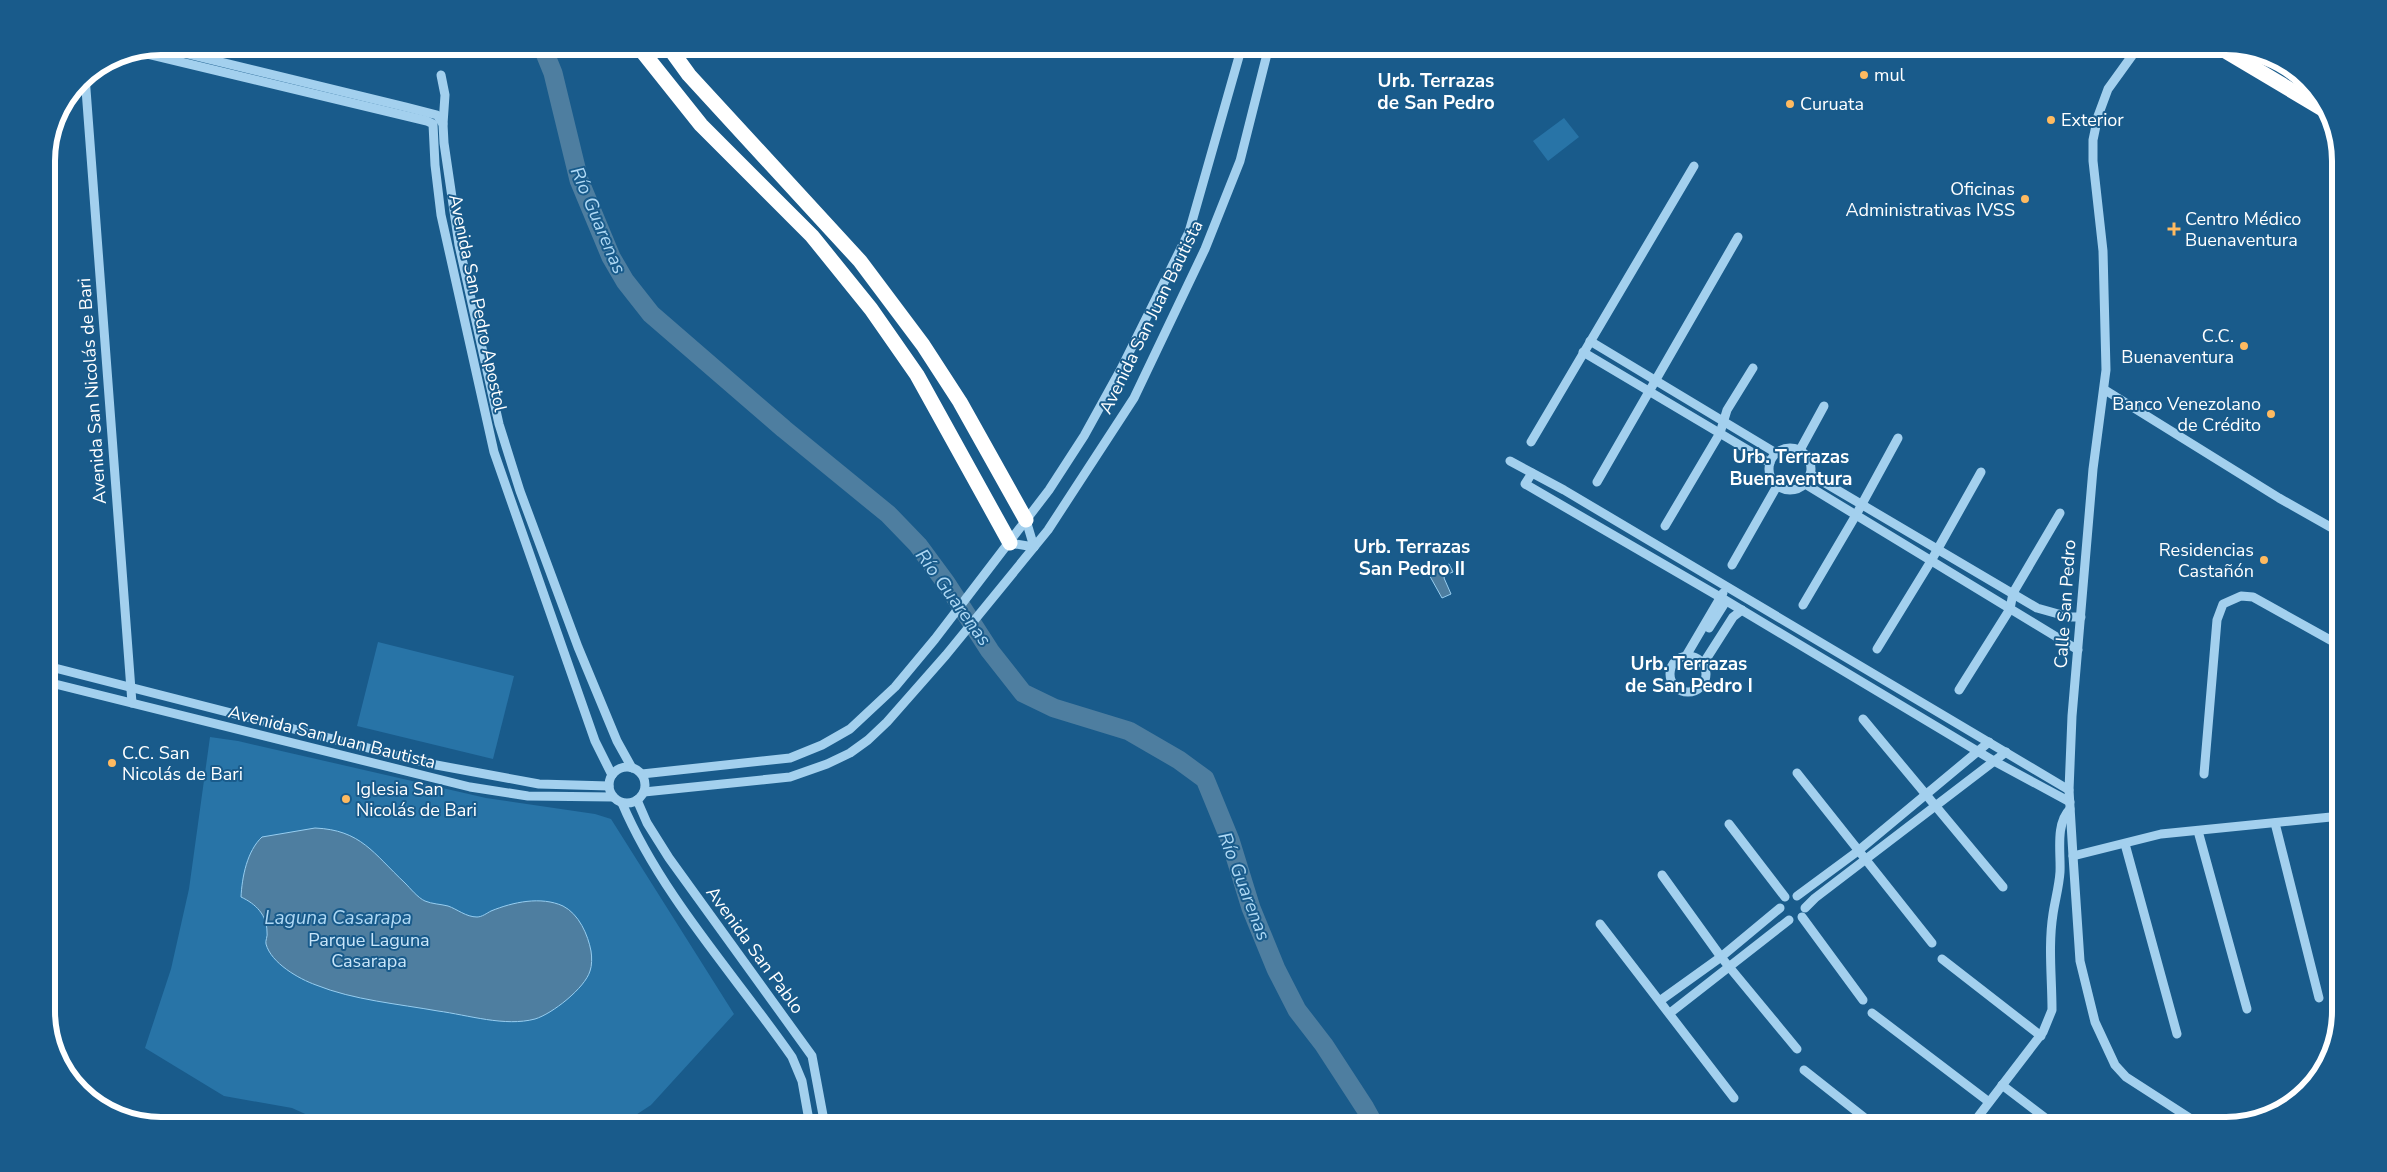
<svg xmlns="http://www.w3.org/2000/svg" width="2387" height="1172" font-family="'Nunito Sans',sans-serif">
	<rect width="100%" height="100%" fill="#195b8b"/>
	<g fill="#2874a7">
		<path d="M 1564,118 L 1579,137 L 1548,161 L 1533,141 Z"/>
		<path d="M 378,642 L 514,676 L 493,759 L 357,726 Z"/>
		<path d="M 210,737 L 238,741 L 486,798 L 595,814 L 611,819 L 734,1014 L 651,1105 L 619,1126 L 332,1126 L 292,1108 L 224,1096 L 145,1048 L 171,969 L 189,889 Z"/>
	</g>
	<g fill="#4e7ea0" stroke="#96cdf0">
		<path d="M 1449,564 L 1453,572 L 1445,575 L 1444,578 L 1451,594 L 1442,598 L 1427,571 L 1431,568 L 1434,570 Z"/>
		<path d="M 315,828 C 361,830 373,853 405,883 C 410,888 418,898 425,901 C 432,904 440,904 448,906 C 457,909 466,917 477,917 C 482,917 487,913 491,911 C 513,902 541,896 563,906 C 579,914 588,935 591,951 C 592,957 592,966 590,971 C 585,988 552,1014 535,1019 C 505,1027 468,1015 438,1011 C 399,1004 353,1000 316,985 C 299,979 271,963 266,944 C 265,941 268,936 267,932 C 267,915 256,904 241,897 C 242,877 247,851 262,837 Z"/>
	</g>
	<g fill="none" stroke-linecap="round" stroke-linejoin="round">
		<path stroke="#4e7ea0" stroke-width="19" d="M 542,46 L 553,73 L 579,180 L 611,257 L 625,281 L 651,314 L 784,429 L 888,514 L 918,545 L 946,583 L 990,651 L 1023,693 L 1054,708 L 1129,731 L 1179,760 L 1205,779 L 1230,840 L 1251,908 L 1276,969 L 1297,1010 L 1324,1045 L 1365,1108 L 1375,1126"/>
		<g stroke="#a3d0ee" stroke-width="9">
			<path d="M 2139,46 L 2108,89 L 2098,116 L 2093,140 L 2093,161 L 2103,251 L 2106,370 L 2093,469 L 2072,716 L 2069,790 L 2073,856 L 2080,961 L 2095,1022 L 2115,1065 L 2126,1077 L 2202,1126"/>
			<path d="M 159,47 L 406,107 L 437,115 L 443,124 L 444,143 L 459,245 L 499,424 L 520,491 L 578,647 L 617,741 L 632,768"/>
			<path d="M 135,51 L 427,121 L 433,124 L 435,165 L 441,215 L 494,452 L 595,741 L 612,775"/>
			<path d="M 441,75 L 445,95 L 443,124"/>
			<path d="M 85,76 L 132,703"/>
			<path d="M 1590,341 L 1776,453"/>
			<path d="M 1583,352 L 1770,463"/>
			<path d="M 2105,390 L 2279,498 L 2341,533"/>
			<path d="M 1531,442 L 1694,166"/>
			<circle cx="1790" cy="469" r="21"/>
			<path d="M 1800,450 L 1824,406"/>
			<path d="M 1510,461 L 1564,490 L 2069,790"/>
			<path d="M 1532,473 L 1525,484 L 1720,597 L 1994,761 L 2070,802"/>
			<path d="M 1810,474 L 2037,608 L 2069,617 L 2081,617"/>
			<path d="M 1597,482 L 1738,237"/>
			<path d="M 1805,484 L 2078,650"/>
			<path d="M 1026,520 L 1034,547"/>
			<path d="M 1665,526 L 1720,433 L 1727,410 L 1753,368"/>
			<path d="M 1010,543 L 1034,547"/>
			<path d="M 1732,565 L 1777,486"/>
			<path d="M 1803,605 L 1856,515 L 1898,438"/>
			<path d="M 1709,628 L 1726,601"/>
			<path d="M 1877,649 L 1931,561 L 1981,472"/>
			<path d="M 1686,656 L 1723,593"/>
			<circle cx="1688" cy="674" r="18"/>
			<path d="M 1703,664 L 1733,617 L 1742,610"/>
			<path d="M 47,666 L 431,764 L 539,784 L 609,786"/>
			<path d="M 47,682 L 470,787 L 528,796 L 613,797"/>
			<path d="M 1959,690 L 2010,609 L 2013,593 L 2060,513"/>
			<path d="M 1863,719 L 2003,887"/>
			<circle cx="627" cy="785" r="18"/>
			<path d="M 1797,773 L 1932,943"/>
			<path d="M 642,774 L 790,758 L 822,745 L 850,729 L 895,687 L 935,639 L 1049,490 L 1084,436 L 1121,369 L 1189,232 L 1242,46"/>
			<path d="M 2204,774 L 2217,620 L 2223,604 L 2241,596 L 2253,597 L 2341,646"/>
			<path d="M 644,792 L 790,777 L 827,764 L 850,753 L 868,740 L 887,722 L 946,655 L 1048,530 L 1134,398 L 1205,249 L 1240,161 L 1269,46"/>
			<path d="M 637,800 L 647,823 L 669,858 L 812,1056 L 825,1126"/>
			<path d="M 622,803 C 661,895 735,975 792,1057 L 802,1081 L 810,1126"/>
			<path d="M 2275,823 L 2319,998"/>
			<path d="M 1729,824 L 1785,897"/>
			<path d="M 2198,831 L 2247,1009"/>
			<path d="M 2125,844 L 2177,1034"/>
			<path d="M 2073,856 L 2161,834 L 2341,816"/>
			<path d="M 1662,875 L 1721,957 L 1797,1049"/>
			<path d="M 1797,896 L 1858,851 L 1989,742"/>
			<path d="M 1805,908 L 1815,898 L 2006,752"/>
			<path d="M 1802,917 L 1863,1000"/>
			<path d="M 1600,924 L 1734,1098"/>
			<path d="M 1942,959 L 2041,1036"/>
			<path d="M 1661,1000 L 1721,957 L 1780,908"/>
			<path d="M 1670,1013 L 1789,920"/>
			<path d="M 1872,1013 L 1989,1102"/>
			<path d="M 1804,1070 L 1875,1126"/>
			<path d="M 2002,1085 L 2056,1126"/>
			<path d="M 1971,1126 L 2043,1032 L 2052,1010 C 2052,978 2048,946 2053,914 C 2055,900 2059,887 2060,872 C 2061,853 2055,824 2070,809"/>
		</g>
		<g stroke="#fff" stroke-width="15">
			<path d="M 638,46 L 701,125 L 812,236 L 871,309 L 917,375 L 1010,543"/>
			<path d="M 668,46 L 689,75 L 860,261 L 923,345 L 960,402 L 1026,520"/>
			<path d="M 2217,46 L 2326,111"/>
		</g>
	</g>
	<g fill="#ffba60" stroke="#195b8b" stroke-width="2">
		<circle cx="1864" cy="75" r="5"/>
		<circle cx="1790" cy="104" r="5"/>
		<circle cx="2051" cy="120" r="5"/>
		<circle cx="2025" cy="199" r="5"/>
		<path d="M2171.5 221.5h5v5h5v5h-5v5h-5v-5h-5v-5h5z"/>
		<circle cx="2244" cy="346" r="5"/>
		<circle cx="2271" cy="414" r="5"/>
		<circle cx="2264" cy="560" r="5"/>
		<circle cx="112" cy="763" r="5"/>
		<circle cx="346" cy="799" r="5"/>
	</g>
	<g text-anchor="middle" stroke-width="4" stroke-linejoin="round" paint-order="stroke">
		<g font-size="18" fill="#fff" stroke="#195b8b" text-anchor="start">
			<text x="1874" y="81">mul</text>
			<text x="1800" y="110">Curuata</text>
			<text x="2061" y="126">Exterior</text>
			<text x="2015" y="195" text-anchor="end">Oficinas<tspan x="2015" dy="21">Administrativas IVSS</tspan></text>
			<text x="2185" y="225">Centro Médico<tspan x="2185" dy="21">Buenaventura</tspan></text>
			<text x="2234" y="342" text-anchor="end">C.C.<tspan x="2234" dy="21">Buenaventura</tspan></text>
			<text x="2261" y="410" text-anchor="end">Banco Venezolano<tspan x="2261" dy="21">de Crédito</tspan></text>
			<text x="2254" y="556" text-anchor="end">Residencias<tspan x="2254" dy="21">Castañón</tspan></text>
			<text x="122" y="759">C.C. San<tspan x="122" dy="21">Nicolás de Bari</tspan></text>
			<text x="356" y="795">Iglesia San<tspan x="356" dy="21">Nicolás de Bari</tspan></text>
		</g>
		<g font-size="18" fill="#fff" stroke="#195b8b">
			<text transform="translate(478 303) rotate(78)" y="6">Avenida San Pedro Apostol</text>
			<text transform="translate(1151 317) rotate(-64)" y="6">Avenida San Juan Bautista</text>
			<text transform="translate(92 391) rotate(-94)" y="6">Avenida San Nicolás de Bari</text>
			<text transform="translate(2065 604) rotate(-86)" y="6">Calle San Pedro</text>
			<text transform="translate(332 737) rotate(14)" y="6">Avenida San Juan Bautista</text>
			<text transform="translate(755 950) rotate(54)" y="6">Avenida San Pablo</text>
		</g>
		<g font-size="18" fill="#c9e6fa" stroke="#195b8b">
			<text x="369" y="946">Parque Laguna<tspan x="369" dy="21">Casarapa</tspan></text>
		</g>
		<g font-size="19" font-weight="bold" fill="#fff" stroke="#195b8b">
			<text x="1436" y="87">Urb. Terrazas<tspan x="1436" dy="22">de San Pedro</tspan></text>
			<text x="1791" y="463">Urb. Terrazas<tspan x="1791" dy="22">Buenaventura</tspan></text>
			<text x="1412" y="553">Urb. Terrazas<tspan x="1412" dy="22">San Pedro II</tspan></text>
			<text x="1689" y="670">Urb. Terrazas<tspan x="1689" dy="22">de San Pedro I</tspan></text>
		</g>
		<g font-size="19" font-style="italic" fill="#afd9f5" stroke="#195b8b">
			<text transform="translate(599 220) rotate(67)" y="7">Río Guarenas</text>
			<text transform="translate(954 597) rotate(54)" y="7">Río Guarenas</text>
			<text transform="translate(1245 886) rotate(69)" y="7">Río Guarenas</text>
			<text x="338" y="924">Laguna Casarapa</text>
		</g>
	</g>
	<path d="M0 0H2387V1172H0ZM161 55H2226A106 106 0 0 1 2332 161V1011A106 106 0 0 1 2226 1117H161A106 106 0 0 1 55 1011V161A106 106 0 0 1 161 55Z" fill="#195b8b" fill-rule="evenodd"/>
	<path fill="none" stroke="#fff" stroke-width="6" d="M161 55H2226A106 106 0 0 1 2332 161V1011A106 106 0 0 1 2226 1117H161A106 106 0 0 1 55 1011V161A106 106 0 0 1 161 55Z"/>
</svg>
